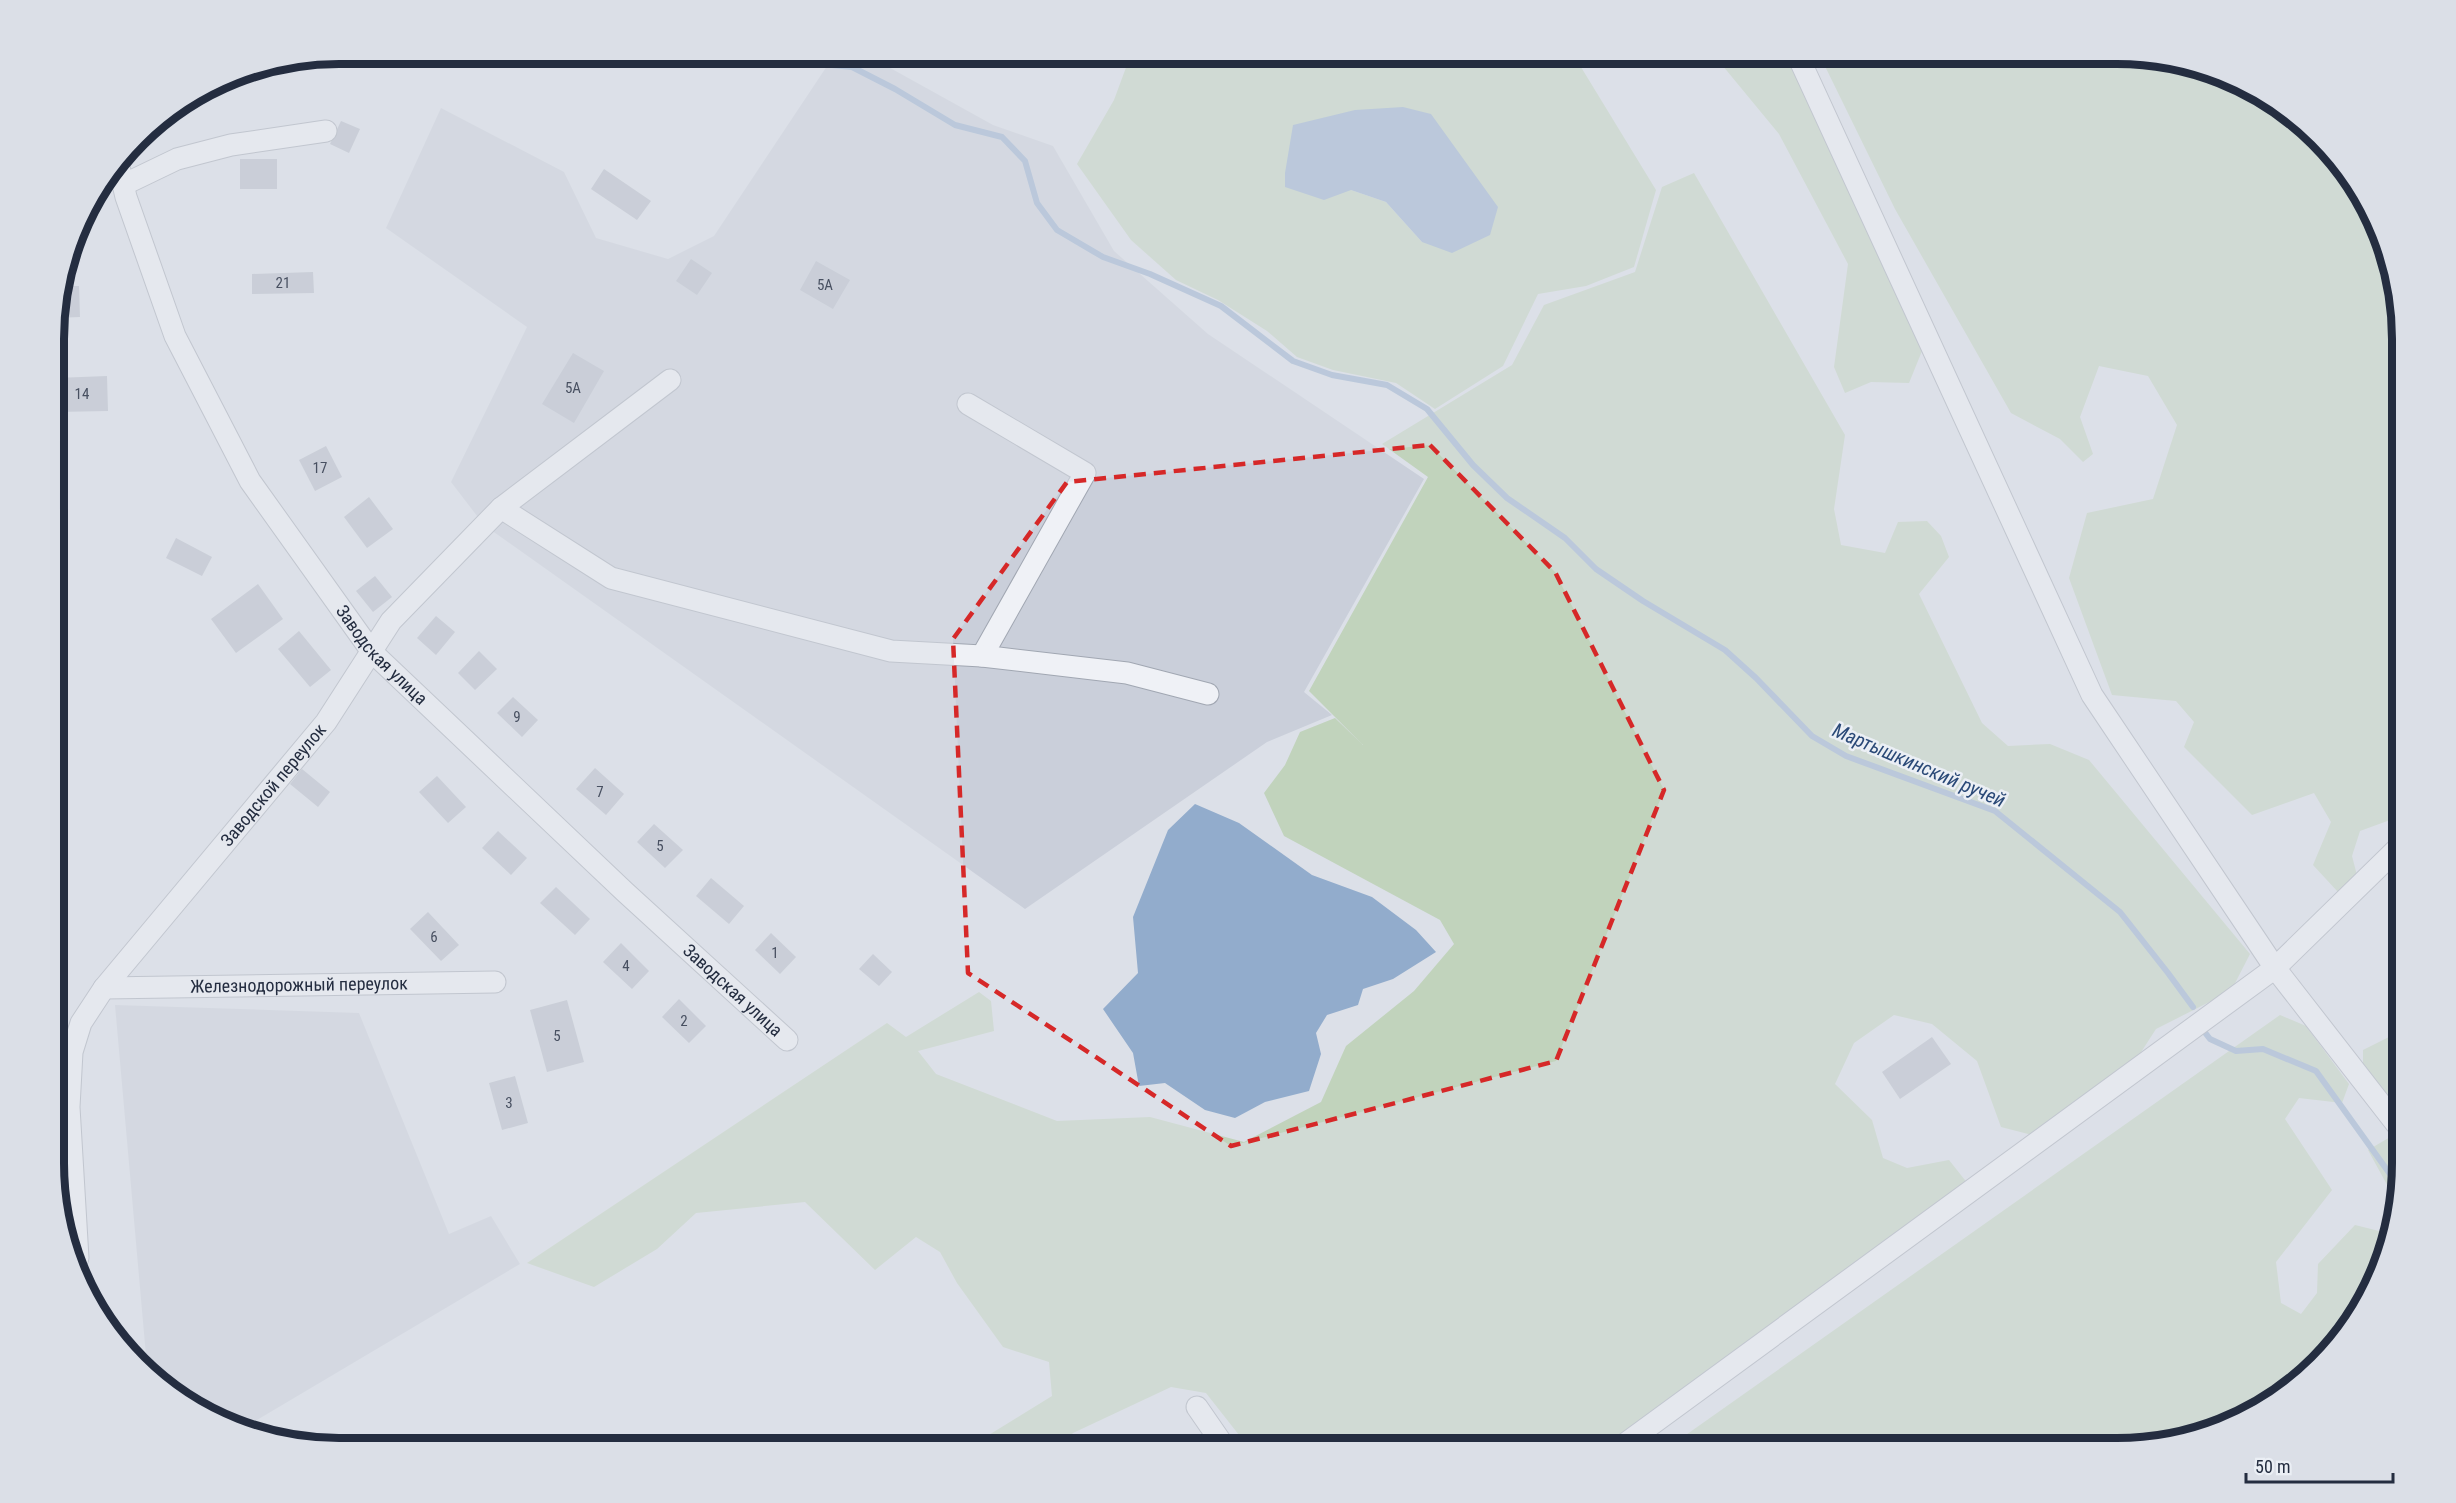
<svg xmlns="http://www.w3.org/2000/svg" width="2456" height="1503" font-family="'Roboto Condensed',sans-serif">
	<rect width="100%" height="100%" fill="#dce0e8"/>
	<g fill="#cacfda">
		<path d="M 835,54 L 865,54 L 993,125 L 1053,146 L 1114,251 L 1208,334 L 1424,479 L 1304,692 L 1332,715 L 1267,742 L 1025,909 L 484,525 L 451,482 L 527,327 L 386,228 L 441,108 L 564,172 L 596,238 L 668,259 L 714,236 Z"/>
		<path d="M 115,1005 L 359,1013 L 449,1234 L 491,1216 L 520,1264 L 240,1430 L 181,1401 L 147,1367 Z"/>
	</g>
	<g fill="#c1d3bc" fill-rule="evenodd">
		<path d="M 1131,54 L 1350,54 L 1359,58 L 1377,54 L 1573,54 L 1656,190 L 1634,267 L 1586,286 L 1538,294 L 1503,366 L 1435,409 L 1396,383 L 1333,370 L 1297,357 L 1267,331 L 1218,300 L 1176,280 L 1131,240 L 1077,164 L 1114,100 ZM 1351,190 L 1498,207 L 1422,242 L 1386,202 Z"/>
		<path d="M 1713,54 L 1789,54 L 1922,351 L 1909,383 L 1871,382 L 1845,393 L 1834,367 L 1848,264 L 1779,134 Z"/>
		<path d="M 1819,54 L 2117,54 L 2208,69 L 2275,102 L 2364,197 L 2401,321 L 2401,816 L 2360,831 L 2352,856 L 2359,883 L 2338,892 L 2313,865 L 2331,822 L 2314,793 L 2252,815 L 2184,747 L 2194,722 L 2176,701 L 2112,695 L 2069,578 L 2087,513 L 2153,499 L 2177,425 L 2148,376 L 2099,366 L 2080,417 L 2093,454 L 2083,462 L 2060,439 L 2011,413 L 1895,209 Z"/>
		<path d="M 1694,173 L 1845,435 L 1834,509 L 1841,545 L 1885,553 L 1898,522 L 1927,521 L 1941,536 L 1949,557 L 1919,594 L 1982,723 L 2008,746 L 2050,744 L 2089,760 L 2250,954 L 2231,991 L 2156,1029 L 2114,1094 L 2048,1139 L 2001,1127 L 1977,1061 L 1932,1024 L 1894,1015 L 1854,1043 L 1835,1084 L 1872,1120 L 1883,1158 L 1907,1168 L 1949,1160 L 1976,1194 L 1624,1449 L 1250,1449 L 1206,1393 L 1171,1387 L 1073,1433 L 1056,1449 L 966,1449 L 1052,1396 L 1049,1362 L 1003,1347 L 957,1283 L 940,1252 L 916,1237 L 875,1270 L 805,1202 L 696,1213 L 657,1249 L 594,1287 L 527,1263 L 887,1023 L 906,1037 L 979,992 L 991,1001 L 994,1031 L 918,1051 L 936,1074 L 1057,1121 L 1150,1117 L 1244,1142 L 1321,1102 L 1346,1046 L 1414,991 L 1454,944 L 1440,920 L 1284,836 L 1264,793 L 1285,765 L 1300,732 L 1335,718 L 1363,745 L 1309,691 L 1428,477 L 1382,444 L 1512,365 L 1544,305 L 1635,272 L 1662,187 Z"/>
		<path d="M 2280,1015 L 2306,1026 L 2349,1084 L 2342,1103 L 2299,1098 L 2285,1119 L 2332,1190 L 2276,1262 L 2281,1303 L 2301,1314 L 2317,1293 L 2318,1264 L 2355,1225 L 2391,1234 L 2387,1255 L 2354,1322 L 2260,1411 L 2135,1448 L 1666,1449 Z"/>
		<path d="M 2401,1031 L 2401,1125 L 2363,1072 L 2363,1050 Z"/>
		<path d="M 2392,1136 C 2407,1158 2402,1177 2397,1203 L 2368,1150 Z"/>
		<path d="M 1153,1437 L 1189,1440 L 1195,1449 L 1141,1449 Z"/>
	</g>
	<g fill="#92accc">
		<path d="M 1403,107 L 1431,114 L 1498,207 L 1490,235 L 1452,253 L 1422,242 L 1386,202 L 1351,190 L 1324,200 L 1285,187 L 1285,173 L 1293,125 L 1355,110 Z"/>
		<path d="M 1195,804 L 1239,823 L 1312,875 L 1372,897 L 1416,930 L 1436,952 L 1393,979 L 1363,989 L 1358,1005 L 1327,1015 L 1316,1033 L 1321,1054 L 1309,1091 L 1265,1102 L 1235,1118 L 1205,1110 L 1165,1083 L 1139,1086 L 1133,1053 L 1103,1009 L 1138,973 L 1133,917 L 1168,830 Z"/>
	</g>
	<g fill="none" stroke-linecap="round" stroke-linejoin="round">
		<g stroke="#92accc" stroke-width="6">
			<path d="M 751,54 L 802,62 L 852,67 L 895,89 L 955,125 L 1002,137 L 1025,161 L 1037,203 L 1057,230 L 1103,257 L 1150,274 L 1221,306 L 1293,361 L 1332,375 L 1387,385 L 1427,409 L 1473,465 L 1507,498 L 1565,538 L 1596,569 L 1643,601 L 1725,650 L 1756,678 L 1812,736 L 1846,756 L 1995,811 L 2120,912 L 2168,973 L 2193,1007"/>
			<path d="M 2203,1030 L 2210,1039 L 2236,1051 L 2263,1049 L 2316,1071 L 2400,1188"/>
		</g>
	</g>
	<g fill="#b3b9c5">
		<path d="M 341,121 L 360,129 L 349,153 L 330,144 Z"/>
		<rect x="240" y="159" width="37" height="30"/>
		<path d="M 604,169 L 651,201 L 637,220 L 591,189 Z"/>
		<path d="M 691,259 L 712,273 L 697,295 L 676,281 Z"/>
		<path d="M 816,261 L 850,280 L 833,309 L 800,290 Z"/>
		<path d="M 313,272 L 314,293 L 252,294 L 252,274 Z"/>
		<path d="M 61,286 L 79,286 L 80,317 L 56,318 L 56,302 Z"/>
		<path d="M 573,353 L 604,371 L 574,423 L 542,404 Z"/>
		<path d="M 107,376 L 108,411 L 56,412 L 56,378 Z"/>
		<path d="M 326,446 L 342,477 L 315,491 L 299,460 Z"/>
		<path d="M 369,497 L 393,529 L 367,548 L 344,517 Z"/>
		<path d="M 176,538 L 212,557 L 202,576 L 166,558 Z"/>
		<path d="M 375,576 L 392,597 L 373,612 L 356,591 Z"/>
		<path d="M 258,584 L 283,619 L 236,653 L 211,619 Z"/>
		<path d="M 436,616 L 455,632 L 436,655 L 417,638 Z"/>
		<path d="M 299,631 L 331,670 L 310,687 L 278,649 Z"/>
		<path d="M 479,651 L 497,669 L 475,690 L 458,673 Z"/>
		<path d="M 513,697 L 538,720 L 522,737 L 497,713 Z"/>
		<path d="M 595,768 L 624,794 L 606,815 L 576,789 Z"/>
		<path d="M 302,769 L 330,792 L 318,807 L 290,784 Z"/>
		<path d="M 437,776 L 466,807 L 448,823 L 419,792 Z"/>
		<path d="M 654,824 L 683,850 L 665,868 L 637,842 Z"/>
		<path d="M 498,831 L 527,858 L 511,875 L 482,848 Z"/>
		<path d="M 711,878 L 744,906 L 729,924 L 696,896 Z"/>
		<path d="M 556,887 L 590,919 L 575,935 L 540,903 Z"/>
		<path d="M 428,912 L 459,945 L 441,961 L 410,929 Z"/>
		<path d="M 771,933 L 796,957 L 780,974 L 755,950 Z"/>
		<path d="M 621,943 L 649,971 L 632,989 L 603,962 Z"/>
		<path d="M 873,954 L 892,972 L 879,986 L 859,969 Z"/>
		<path d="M 679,999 L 706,1026 L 689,1043 L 662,1017 Z"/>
		<path d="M 567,1000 L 584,1062 L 547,1072 L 530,1010 Z"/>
		<path d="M 1932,1037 L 1951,1064 L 1900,1099 L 1882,1072 Z"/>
		<path d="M 515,1076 L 528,1123 L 502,1130 L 489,1083 Z"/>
	</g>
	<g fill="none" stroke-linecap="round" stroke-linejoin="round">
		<g stroke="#a1a7b2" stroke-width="23">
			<g id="minor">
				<path d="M 1797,54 L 2092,695 L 2275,968 L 2401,1130"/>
				<path id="s1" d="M 119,167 L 126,197 L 175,336 L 250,481 L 372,652 L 625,892 L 787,1040"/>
				<path d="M 123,185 L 177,159 L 231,145 L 326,131"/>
				<path d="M 968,404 L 1085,473 L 982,656"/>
				<path d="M 501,508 L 611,578 L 891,651 L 982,656 L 1127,673 L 1208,694"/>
				<path id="s2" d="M 104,988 L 495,982"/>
				<path id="s3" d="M 78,1258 L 69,1107 L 72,1052 L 81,1023 L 104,988 L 326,722 L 391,621 L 501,508 L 670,380"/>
				<path d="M 1197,1407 L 1226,1449"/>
				<path d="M 1618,1449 L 2275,968 L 2401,845"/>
			</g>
		</g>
		<use href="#minor" stroke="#eff1f6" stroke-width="21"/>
	</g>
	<path d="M0 0H2456V1503H0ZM 1430,445 L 1555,572 L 1664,790 L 1556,1061 L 1231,1146 L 968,973 L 953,639 L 1067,482 Z" fill="#dce0e8" fill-opacity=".55" fill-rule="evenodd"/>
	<path fill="none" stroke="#d62828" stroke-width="4.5" stroke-dasharray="12 8" stroke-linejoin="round" d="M 1430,445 L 1555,572 L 1664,790 L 1556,1061 L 1231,1146 L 968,973 L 953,639 L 1067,482 Z"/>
	<g text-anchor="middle" stroke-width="5" stroke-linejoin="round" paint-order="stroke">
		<g font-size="15" fill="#485061">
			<text x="283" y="288">21</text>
			<text x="825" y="290">5А</text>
			<text x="573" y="393">5А</text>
			<text x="82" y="399">14</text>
			<text x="320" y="473">17</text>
			<text x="517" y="722">9</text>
			<text x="600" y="797">7</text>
			<text x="660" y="851">5</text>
			<text x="434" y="942">6</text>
			<text x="775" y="958">1</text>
			<text x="626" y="971">4</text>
			<text x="684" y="1026">2</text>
			<text x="557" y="1041">5</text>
			<text x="509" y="1108">3</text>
		</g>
		<g font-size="18" fill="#242d40" stroke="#ebeff5">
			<text dy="6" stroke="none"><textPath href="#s1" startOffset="560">Заводская улица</textPath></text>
			<text dy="6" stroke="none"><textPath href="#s3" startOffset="543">Заводской переулок</textPath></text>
			<text dy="6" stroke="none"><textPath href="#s2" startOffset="195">Железнодорожный переулок</textPath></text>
			<text dy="6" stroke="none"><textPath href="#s1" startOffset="1046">Заводская улица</textPath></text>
		</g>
		<g font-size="20" font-style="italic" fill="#2a4977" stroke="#ebeff5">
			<text transform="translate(1919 765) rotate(23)" y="7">Мартышкинский ручей</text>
		</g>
	</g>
	<path d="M0 0H2456V1503H0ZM339 64H2117A275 275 0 0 1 2392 339V1163A275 275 0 0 1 2117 1438H339A275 275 0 0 1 64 1163V339A275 275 0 0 1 339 64Z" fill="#dbdfe7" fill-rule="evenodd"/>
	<path fill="none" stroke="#242d40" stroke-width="8" d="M339 64H2117A275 275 0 0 1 2392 339V1163A275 275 0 0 1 2117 1438H339A275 275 0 0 1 64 1163V339A275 275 0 0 1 339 64Z"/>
	<path d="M2246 1473v9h147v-9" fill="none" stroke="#242d40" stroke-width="3"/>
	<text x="2255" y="1473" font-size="18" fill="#242d40" stroke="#ebeff5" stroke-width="4.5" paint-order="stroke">50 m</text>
</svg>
